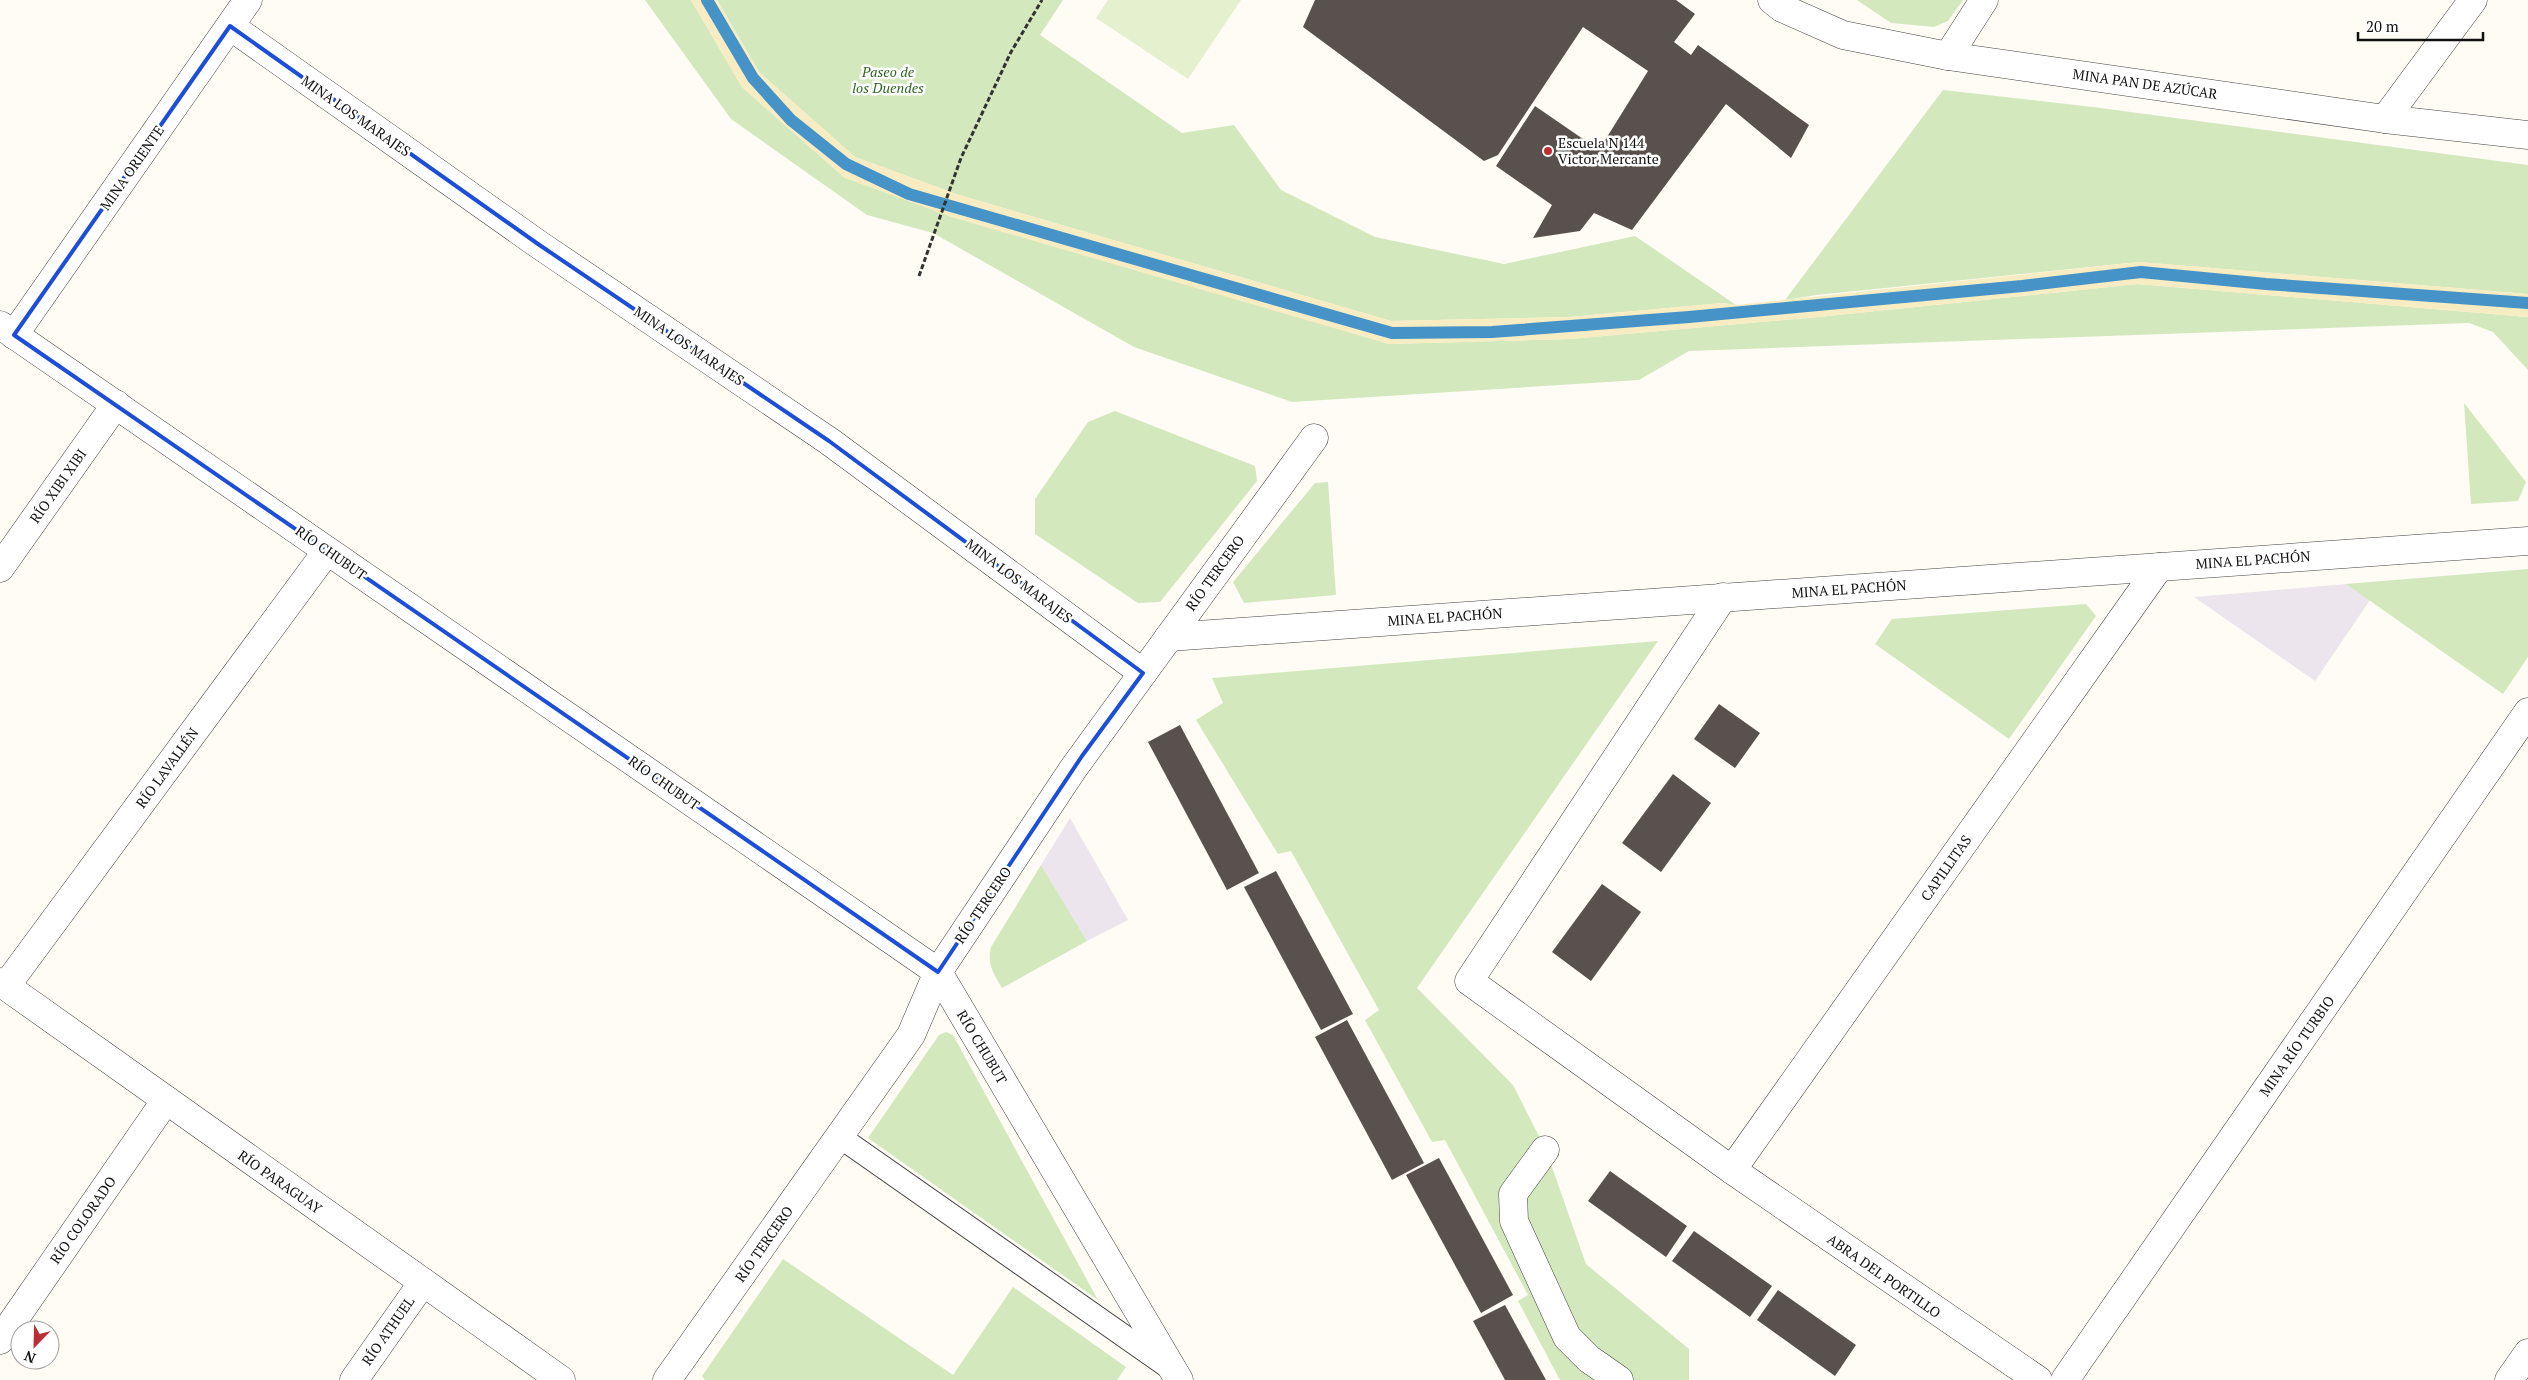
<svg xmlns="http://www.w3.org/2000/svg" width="2528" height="1380" font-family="'PT Serif',serif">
	<rect width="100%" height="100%" fill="#fefcf4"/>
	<g fill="#ede5ee">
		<path d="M 2346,584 L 2370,600 L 2315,681 L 2194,597 Z"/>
		<path d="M 1070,818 L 1128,920 L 1087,941 L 1041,865 Z"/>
	</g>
	<g fill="#d4e8be">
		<path d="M 645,0 L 691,0 L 742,87 L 845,178 L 1389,344 L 1570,339 L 1818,317 L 2138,284 L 2528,317 L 2528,370 L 2493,332 L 2469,323 L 1689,351 L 1639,380 L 1292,402 L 1134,347 L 933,233 L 867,215 L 731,119 Z"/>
		<path d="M 717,0 L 1063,0 L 1040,35 L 1182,133 L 1234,125 L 1281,190 L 1375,237 L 1504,264 L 1635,236 L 1736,305 L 1722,303 L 1570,317 L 1391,321 L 959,195 L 855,157 L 759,72 Z"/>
		<path d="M 1857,0 L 1963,0 L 1948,21 L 1934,27 L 1891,23 Z"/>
		<path d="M 1943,90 L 2093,107 L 2528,165 L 2528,294 L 2139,262 L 1817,295 L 1785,300 Z"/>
		<path d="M 2464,403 L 2526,482 L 2518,501 L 2471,504 Z"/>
		<path d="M 1115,411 L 1255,466 L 1257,481 L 1160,602 L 1138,603 L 1035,534 L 1035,499 L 1088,422 Z"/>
		<path d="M 1328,482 L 1336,595 L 1244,603 L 1233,582 L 1315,483 Z"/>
		<path d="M 2528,569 L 2528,657 L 2503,694 L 2346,584 Z"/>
		<path d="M 2086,604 L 2096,616 L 2009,739 L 1875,644 L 1892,619 Z"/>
		<path d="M 1658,641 L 1417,988 L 1513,1085 L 1546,1150 L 1586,1264 L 1689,1349 L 1689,1380 L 1560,1380 L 1518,1301 L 1528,1295 L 1445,1140 L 1432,1142 L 1365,1020 L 1379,1010 L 1291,851 L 1278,854 L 1196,720 L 1223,703 L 1212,678 Z"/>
		<path d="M 1041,865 L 1087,941 L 1002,988 C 993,973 987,964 991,947 Z"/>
		<path d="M 946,1032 L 953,1035 L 1098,1300 L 868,1138 L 939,1035 Z"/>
		<path d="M 783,1259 L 953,1375 L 1013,1287 L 1126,1367 L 1117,1380 L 705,1380 L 702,1376 Z"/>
	</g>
	<path fill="#f8ecc2" d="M 691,0 L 717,0 L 759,72 L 855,157 L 959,195 L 1391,321 L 1570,317 L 1722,303 L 1737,305 L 2139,262 L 2528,294 L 2528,317 L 2138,284 L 1818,317 L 1570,339 L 1389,344 L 951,217 L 845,178 L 742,87 Z"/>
	<path fill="#e5f0cf" d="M 1108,0 L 1241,0 L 1188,79 L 1096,18 Z"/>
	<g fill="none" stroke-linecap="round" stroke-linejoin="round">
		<path stroke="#4593c7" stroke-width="12" d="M 707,0 L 753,78 L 791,120 L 846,164 L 909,194 L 1392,333 L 1492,332 L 1689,317 L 2022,286 L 2141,272 L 2266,284 L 2528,303"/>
	</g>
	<g fill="#58514d">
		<path d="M 1315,0 L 1676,0 L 1695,14 L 1674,42 L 1691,55 L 1698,45 L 1809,125 L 1791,158 L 1726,104 L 1632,230 L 1594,213 L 1580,231 L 1533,238 L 1552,205 L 1496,166 L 1535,106 L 1599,150 L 1648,71 L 1583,27 L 1498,155 L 1484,161 L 1303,27 Z"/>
		<path d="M 1719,704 L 1760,733 L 1735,768 L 1694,739 Z"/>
		<path d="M 1180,725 L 1259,873 L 1227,890 L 1148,742 Z"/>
		<path d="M 1673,774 L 1711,803 L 1661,872 L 1622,843 Z"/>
		<path d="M 1276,871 L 1353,1014 L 1321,1030 L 1244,887 Z"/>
		<path d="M 1602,884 L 1641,912 L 1591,981 L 1552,952 Z"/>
		<path d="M 1347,1020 L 1424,1163 L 1392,1180 L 1315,1037 Z"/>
		<path d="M 1439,1158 L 1513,1295 L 1481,1313 L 1406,1175 Z"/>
		<path d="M 1610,1171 L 1687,1226 L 1666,1257 L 1588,1201 Z"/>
		<path d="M 1694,1231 L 1772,1286 L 1750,1317 L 1672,1261 Z"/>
		<path d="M 1778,1290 L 1856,1345 L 1835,1376 L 1757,1320 Z"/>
		<path d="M 1505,1305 L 1546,1380 L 1505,1380 L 1473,1321 Z"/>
	</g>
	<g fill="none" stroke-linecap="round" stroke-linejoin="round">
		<g stroke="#434343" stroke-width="24">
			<path id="service" d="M 840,1137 L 1171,1369"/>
		</g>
		<g stroke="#434343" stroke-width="29">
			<g id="minor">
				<path d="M 1772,0 L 1782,8 L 1843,35 L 1948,56 L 2385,119 L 2528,135"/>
				<path d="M 230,26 L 538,244 L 829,441 L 1143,673"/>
				<path d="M 1948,56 L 1984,0"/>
				<path d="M 2385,119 L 2473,0"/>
				<path d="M 0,325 L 938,972 L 1179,1380"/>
				<path d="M 14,335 L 248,0"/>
				<path d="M 0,568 L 116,404"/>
				<path d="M 1723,597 L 1469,981 L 1732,1170 L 2038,1380"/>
				<path d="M 1169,637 L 2528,541"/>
				<path d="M 0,982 L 561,1380"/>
				<path d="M 6,986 L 327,551"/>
				<path d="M 1545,1150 L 1513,1194 L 1514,1221 L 1567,1337 L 1589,1359 L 1619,1380"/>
				<path d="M 1732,1170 L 2159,567"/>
				<path d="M 0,1340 L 166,1100"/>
				<path d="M 354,1380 L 423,1282"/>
				<path d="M 667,1380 L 911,1035 L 938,972 L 1073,769 L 1314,438"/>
				<path d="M 2065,1380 L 2528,712"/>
				<path d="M 2509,1380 L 2528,1353"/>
			</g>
		</g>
		<path stroke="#323232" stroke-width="3" stroke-dasharray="5 2.5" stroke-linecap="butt" d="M 919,276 L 961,158 L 1011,52 L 1042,0"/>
		<use href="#service" stroke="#fff" stroke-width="22"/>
		<use href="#minor" stroke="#fff" stroke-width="28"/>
	</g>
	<path fill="none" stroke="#1d4ed8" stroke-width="4" stroke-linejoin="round" d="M 230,26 L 538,244 L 829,441 L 1143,673 L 1082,756 L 938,972 L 14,335 Z"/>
	<circle fill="#bb2e34" stroke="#fff" stroke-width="2" cx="1548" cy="151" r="5"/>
	<g text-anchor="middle" stroke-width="5" stroke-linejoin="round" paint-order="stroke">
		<g font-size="14" font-style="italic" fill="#306622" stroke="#fff">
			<text x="888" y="77">Paseo de<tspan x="888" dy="16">los Duendes</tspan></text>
		</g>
		<g font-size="14" fill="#101010" stroke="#fff">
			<text transform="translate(2145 84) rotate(8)" y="5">MINA PAN DE AZÚCAR</text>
			<text transform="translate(356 116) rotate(35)" y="5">MINA LOS MARAJES</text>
			<text transform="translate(132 168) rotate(-55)" y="5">MINA ORIENTE</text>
			<text transform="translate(689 346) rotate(34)" y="5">MINA LOS MARAJES</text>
			<text transform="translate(58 486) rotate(-55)" y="5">RÍO XIBI XIBI</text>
			<text transform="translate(331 553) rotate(35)" y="5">RÍO CHUBUT</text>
			<text transform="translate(2253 560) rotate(-4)" y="5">MINA EL PACHÓN</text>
			<text transform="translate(1215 573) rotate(-54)" y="5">RÍO TERCERO</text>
			<text transform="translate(1019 581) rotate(37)" y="5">MINA LOS MARAJES</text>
			<text transform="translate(1849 589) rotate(-4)" y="5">MINA EL PACHÓN</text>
			<text transform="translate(1445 617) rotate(-4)" y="5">MINA EL PACHÓN</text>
			<text transform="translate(167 768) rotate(-54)" y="5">RÍO LAVALLÉN</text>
			<text transform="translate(664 783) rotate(35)" y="5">RÍO CHUBUT</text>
			<text transform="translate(1946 868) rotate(-55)" y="5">CAPILLITAS</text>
			<text transform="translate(983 905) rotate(-56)" y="5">RÍO TERCERO</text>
			<text transform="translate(2297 1046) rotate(-55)" y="5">MINA RÍO TURBIO</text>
			<text transform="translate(982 1047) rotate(59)" y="5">RÍO CHUBUT</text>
			<text transform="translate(280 1182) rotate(35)" y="5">RÍO PARAGUAY</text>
			<text transform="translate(83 1220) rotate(-55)" y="5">RÍO COLORADO</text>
			<text transform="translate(764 1244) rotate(-55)" y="5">RÍO TERCERO</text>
			<text transform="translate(1884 1276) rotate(35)" y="5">ABRA DEL PORTILLO</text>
			<text transform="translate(388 1331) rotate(-55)" y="5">RÍO ATHUEL</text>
		</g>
		<g font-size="14" fill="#101010" stroke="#fff" text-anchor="start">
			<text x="1558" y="148">Escuela N 144<tspan x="1558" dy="16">Victor Mercante</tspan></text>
		</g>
	</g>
	<g transform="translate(35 1345) rotate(203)"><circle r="24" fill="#ffffff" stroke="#9f9f9f"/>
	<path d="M0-4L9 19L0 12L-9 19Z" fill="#bb2e34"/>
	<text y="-8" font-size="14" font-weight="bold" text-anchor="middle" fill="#101010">N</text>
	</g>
	<path d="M2358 32v8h125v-8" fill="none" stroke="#101010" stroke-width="2.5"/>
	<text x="2366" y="32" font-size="15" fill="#101010" stroke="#ffffff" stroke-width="4" paint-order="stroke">20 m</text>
</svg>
